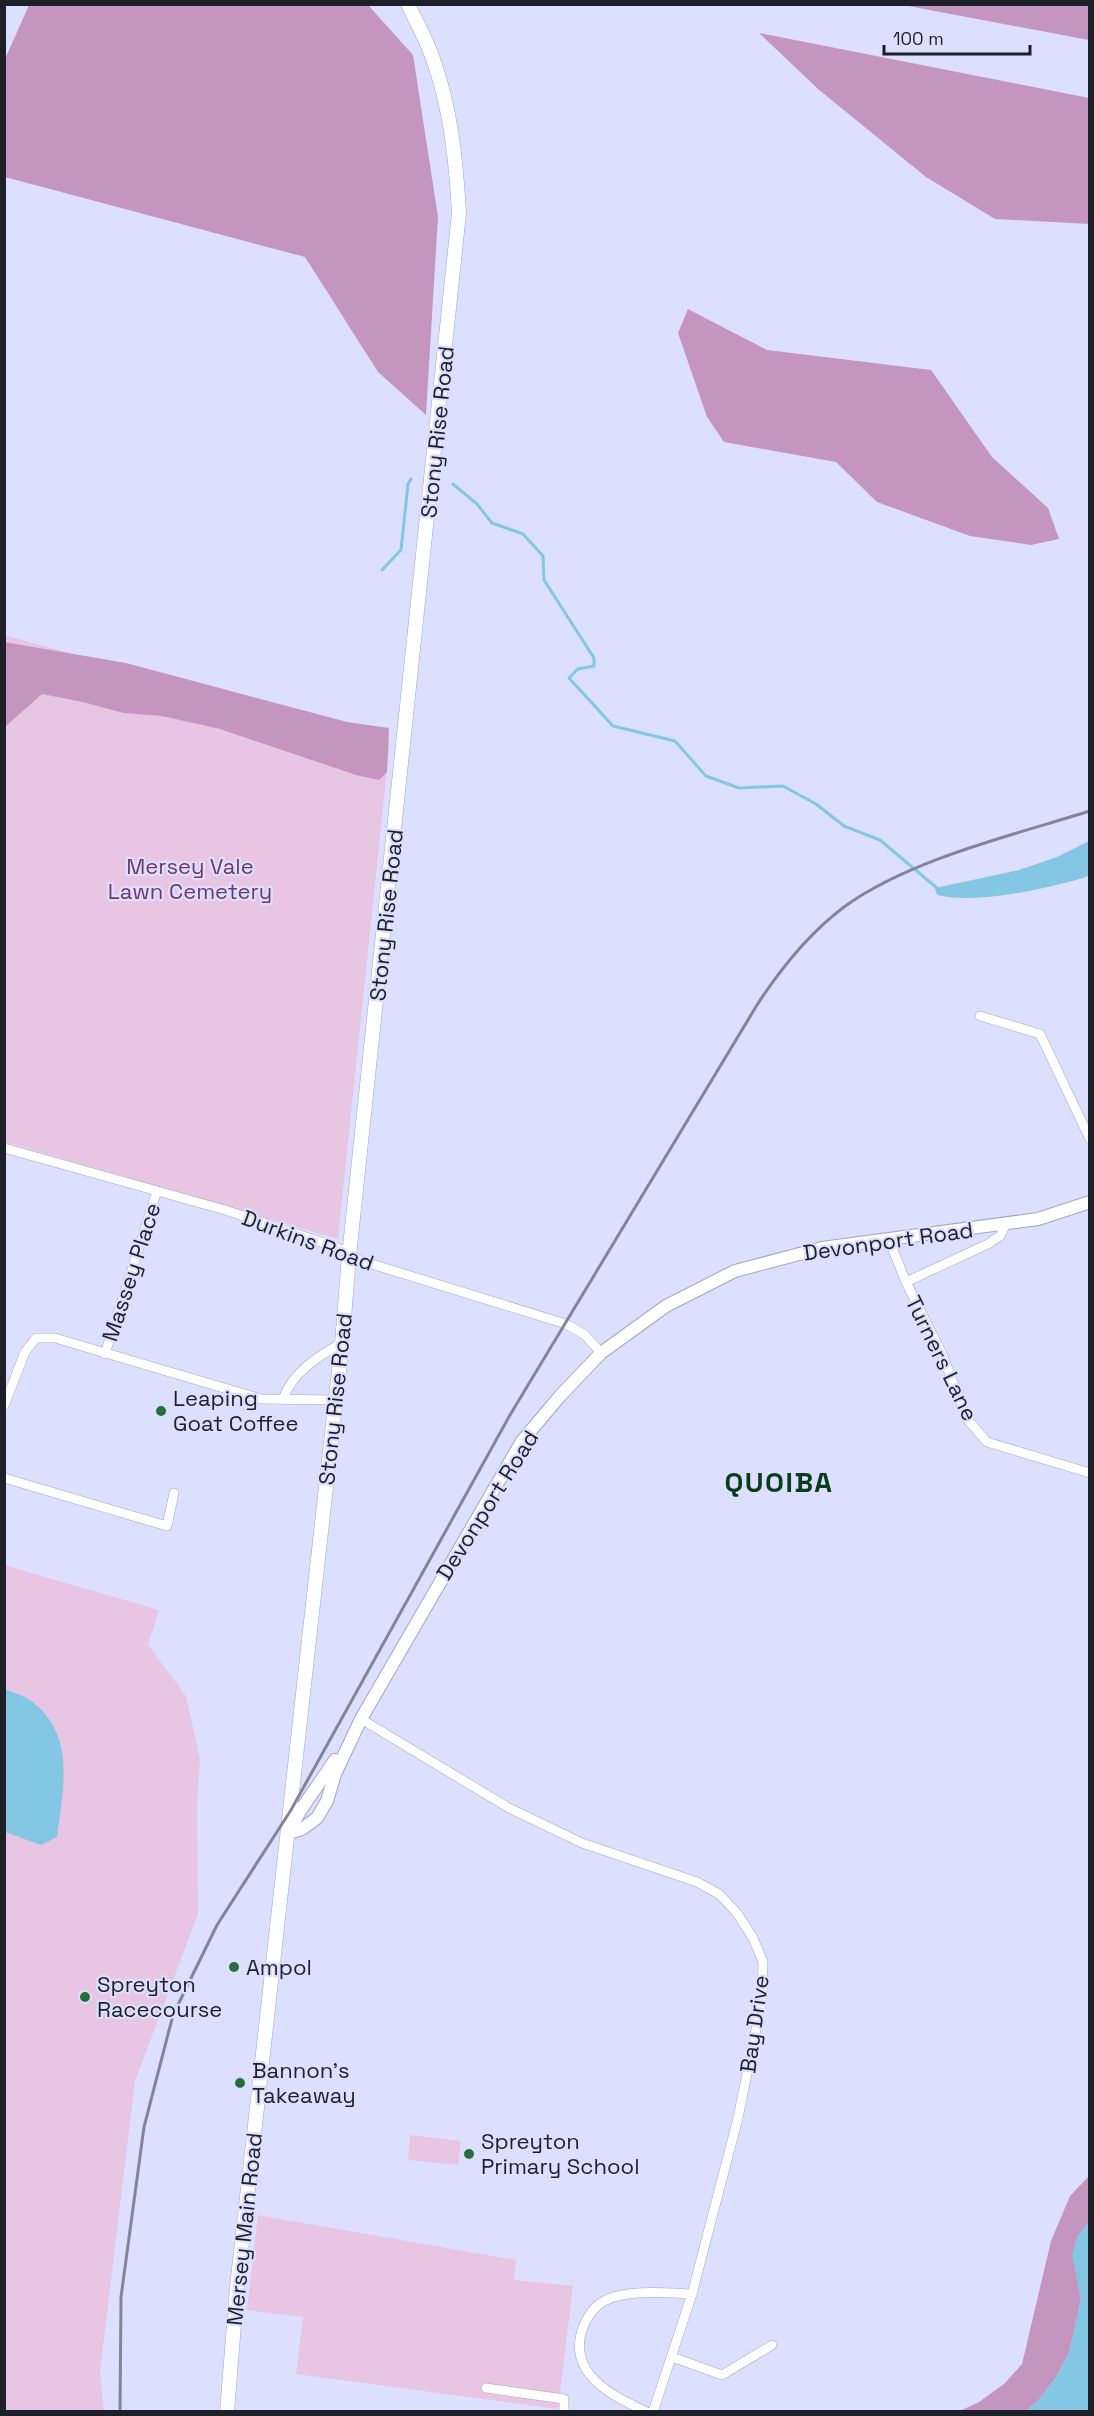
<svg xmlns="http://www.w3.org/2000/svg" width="1094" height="2416" font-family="'Space Grotesk',sans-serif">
	<rect width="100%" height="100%" fill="#dce0fe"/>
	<g fill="#e7c5e3">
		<path d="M 4,635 L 390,741 L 338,1239 L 5,1142 Z"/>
		<path d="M 4,1565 L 159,1610 L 148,1645 L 186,1696 L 200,1759 L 197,1806 L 198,1914 L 135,2081 L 100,2372 L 104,2411 L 5,2411 Z"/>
		<path d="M 410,2135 L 461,2141 L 458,2165 L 408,2160 Z"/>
		<path d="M 258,2215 L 516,2260 L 514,2280 L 573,2286 L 558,2409 L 296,2374 L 303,2317 L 247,2310 Z"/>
	</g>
	<g fill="#c495bf">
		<path d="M 29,5 L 368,5 L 413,55 L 438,217 L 426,415 L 378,372 L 305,257 L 5,177 L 5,59 Z"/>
		<path d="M 903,5 L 1089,5 L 1089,40 Z"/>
		<path d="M 759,33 L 1089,98 L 1089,224 L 995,219 L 926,177 L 818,89 Z"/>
		<path d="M 688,309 L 767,350 L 931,370 L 992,457 L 1048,508 L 1059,539 L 1031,545 L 970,536 L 877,502 L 836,462 L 724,442 L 707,417 L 678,333 Z"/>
		<path d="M 4,642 L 126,663 L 347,722 L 389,728 L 387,772 L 379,780 L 356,775 L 220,729 L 162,716 L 124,713 L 83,702 L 42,694 L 5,727 Z"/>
		<path d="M 1089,2176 L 1089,2222 L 1077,2237 L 1077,2278 L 1081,2300 L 1069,2353 L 1055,2379 L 1037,2402 L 1026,2411 L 958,2412 L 979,2402 L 1004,2384 L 1022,2364 L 1051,2241 L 1070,2196 Z"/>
	</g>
	<g fill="#83c7e5">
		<path d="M 1089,841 L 1089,876 C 1053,888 972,905 937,895 L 935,888 L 1019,870 L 1057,857 Z"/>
		<path d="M 5,1689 C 14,1693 26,1696 34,1703 C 76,1738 63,1789 57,1837 L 41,1845 L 5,1832 Z"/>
		<path d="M 1089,2222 L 1089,2411 L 1026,2411 L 1037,2402 L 1055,2379 L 1069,2353 L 1081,2300 L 1072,2255 L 1077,2237 Z"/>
	</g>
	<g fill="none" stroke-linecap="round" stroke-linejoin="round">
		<g stroke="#83c7e5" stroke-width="3">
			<path d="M 453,484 L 477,504 L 492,523 L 523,534 L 543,556 L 544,580 L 594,658 L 594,666 L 578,669 L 569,678 L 613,726 L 675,741 L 706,776 L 739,788 L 783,786 L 816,804 L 844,826 L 880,840 L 937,888"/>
			<path d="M 382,570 L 401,550 L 408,484 L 411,479"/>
		</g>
		<g stroke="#a2a6c2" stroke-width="10">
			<g id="street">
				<path d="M 980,1016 L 1040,1034 L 1090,1139"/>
				<path d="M 4,1148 L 225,1210 L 336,1247 L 362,1261 L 566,1324 L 585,1335 L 601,1353"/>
				<path d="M 889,1240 L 906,1282 L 943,1356 L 967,1419 L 987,1442 L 1090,1473"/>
				<path d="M 906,1282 L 988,1244 L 1000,1236 L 1006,1224"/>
				<path d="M 105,1354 L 157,1191"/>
				<path d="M 283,1399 C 292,1373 318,1356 342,1343"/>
				<path d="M 4,1406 L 25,1352 L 36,1338 L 55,1338 L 261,1399 L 336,1400"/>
				<path d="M 4,1478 L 167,1526 L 174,1493"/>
				<path d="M 361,1719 L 509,1808 L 582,1843 L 697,1882 L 719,1894 L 737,1913 L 753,1938 L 763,1962 L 762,2000 L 738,2118 L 692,2294 L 653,2412"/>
				<path d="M 672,2357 L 722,2375 L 772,2345"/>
				<path d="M 486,2388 L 564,2399 L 564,2412"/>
				<path d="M 647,2412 C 614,2397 568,2375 582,2330 C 586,2319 593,2307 604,2301 C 627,2289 667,2293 692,2294"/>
			</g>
		</g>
		<g stroke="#a2a6c2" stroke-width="14">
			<g id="secondary">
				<path d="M 289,1832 L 300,1811 L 335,1760"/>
				<path d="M 289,1833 L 302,1829 L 317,1818 L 327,1801 L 335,1774 L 361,1719 L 522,1441 L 560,1396 L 601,1353 L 666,1306 L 735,1271 L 822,1248 L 1038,1219 L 1090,1202"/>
			</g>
		</g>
		<g stroke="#a2a6c2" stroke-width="15">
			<path id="primary" d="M 227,2412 L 237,2287 L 342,1343 L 349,1256 L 459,213 C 456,161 451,109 433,59 C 427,40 416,22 408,4"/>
		</g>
		<use href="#street" stroke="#fff" stroke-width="9"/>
		<use href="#secondary" stroke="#fff" stroke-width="12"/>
		<use href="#primary" stroke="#fff" stroke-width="14"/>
		<path stroke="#82859a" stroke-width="3" d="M 120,2412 L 121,2297 L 144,2127 L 173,2015 L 217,1925 L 291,1810 L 510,1415 L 757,1005 C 781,968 808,934 844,907 C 908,860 1013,835 1090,811"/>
	</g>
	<g fill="#256f3d" stroke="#dce0fe" stroke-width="2">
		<circle cx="161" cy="1411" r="6"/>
		<circle cx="234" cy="1967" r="6"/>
		<circle cx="85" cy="1997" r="6"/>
		<circle cx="240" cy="2083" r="6"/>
		<circle cx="469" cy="2154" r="6"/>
	</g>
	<g text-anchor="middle" stroke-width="4.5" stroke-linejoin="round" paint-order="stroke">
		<g font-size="22" fill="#1d1f29" stroke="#dce0fe">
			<text transform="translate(437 432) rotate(-84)" y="8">Stony Rise Road</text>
			<text transform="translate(386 915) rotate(-84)" y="8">Stony Rise Road</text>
			<text transform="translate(308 1240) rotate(20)" y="8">Durkins Road</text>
			<text transform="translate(888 1241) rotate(-8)" y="8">Devonport Road</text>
			<text transform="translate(131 1272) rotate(-72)" y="8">Massey Place</text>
			<text transform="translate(942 1358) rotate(64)" y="8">Turners Lane</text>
			<text transform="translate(335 1399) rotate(-84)" y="8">Stony Rise Road</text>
			<text transform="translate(487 1505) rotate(-58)" y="8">Devonport Road</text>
			<text transform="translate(754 2024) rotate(-82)" y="8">Bay Drive</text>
			<text transform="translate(244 2229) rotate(-84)" y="8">Mersey Main Road</text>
		</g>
		<g font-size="22" fill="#70356c" stroke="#dce0fe">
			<text x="190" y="874">Mersey Vale<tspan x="190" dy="25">Lawn Cemetery</tspan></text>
		</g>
		<g font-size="22" fill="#1d1f29" stroke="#dce0fe" text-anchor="start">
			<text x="173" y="1406">Leaping<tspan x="173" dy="25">Goat Coffee</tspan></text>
			<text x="246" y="1975">Ampol</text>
			<text x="97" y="1992">Spreyton<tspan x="97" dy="25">Racecourse</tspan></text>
			<text x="252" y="2078">Bannon's<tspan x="252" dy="25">Takeaway</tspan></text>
			<text x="481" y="2149">Spreyton<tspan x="481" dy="25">Primary School</tspan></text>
		</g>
		<g font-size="28" font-weight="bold" letter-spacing="1.5" fill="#063d1b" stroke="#dce0fe">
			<text x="779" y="1492">QUOIBA</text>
		</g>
	</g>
	<rect width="1094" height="2416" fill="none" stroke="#1d1f29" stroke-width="12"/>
	<path d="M884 45v9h146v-9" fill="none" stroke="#1d1f29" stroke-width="3"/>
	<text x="893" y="45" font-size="18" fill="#1d1f29" stroke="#dce0fe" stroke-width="4.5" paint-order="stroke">100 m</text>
</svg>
